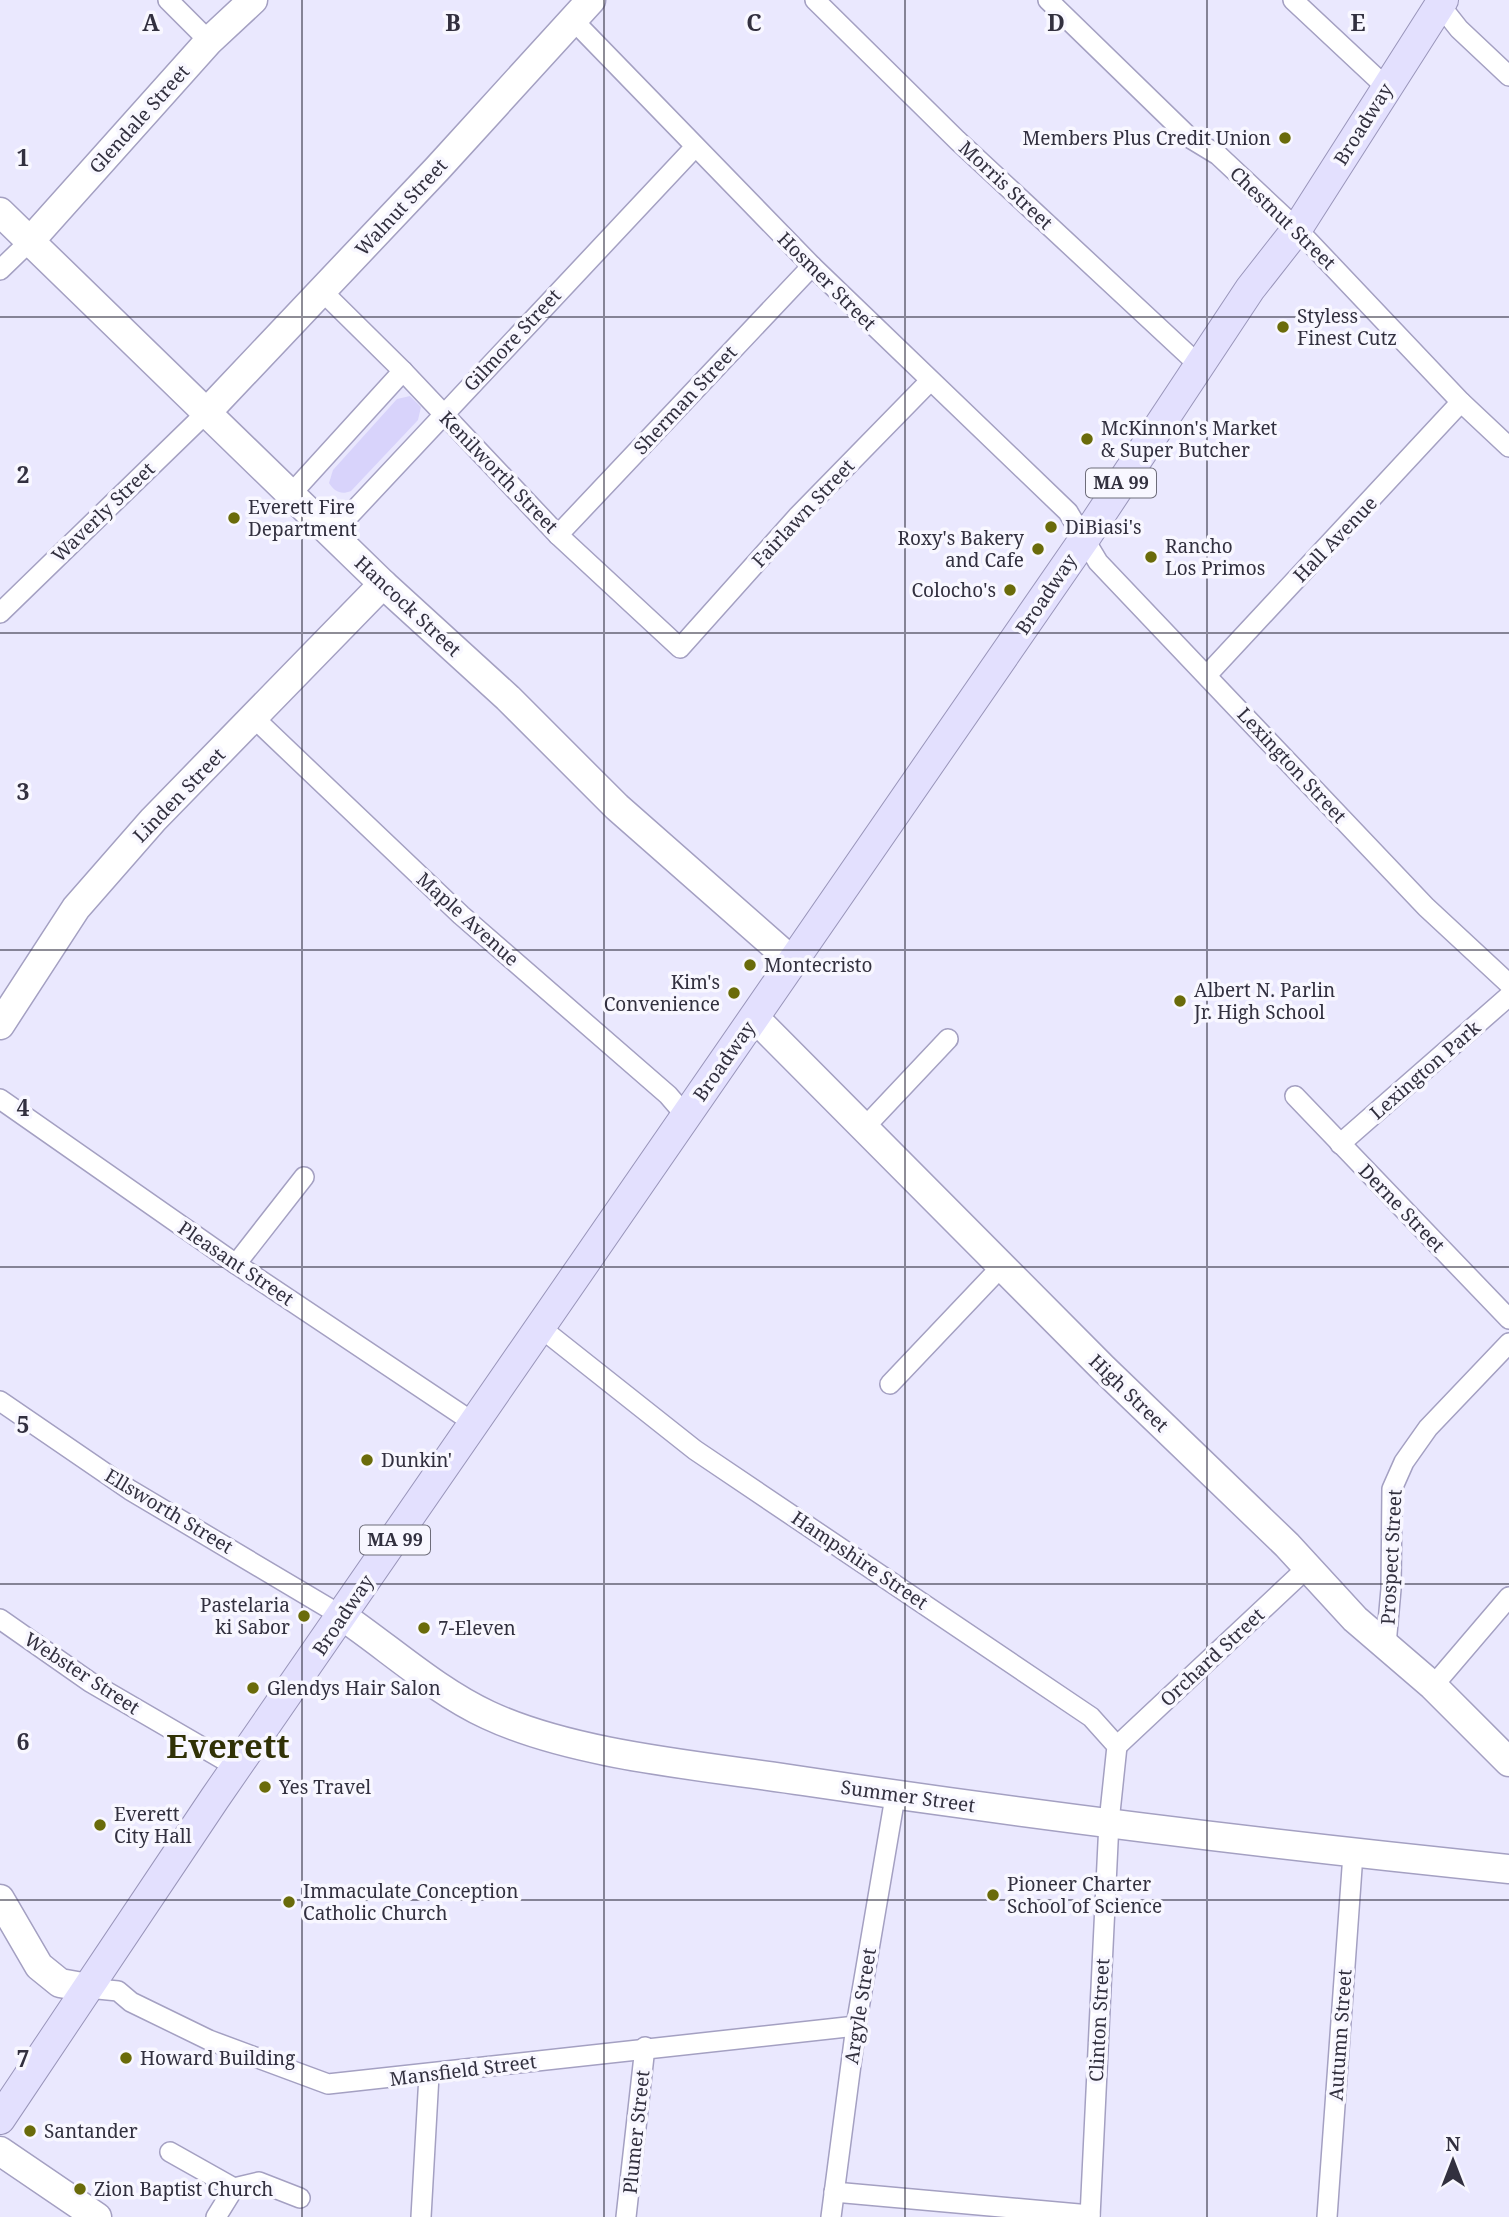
<svg xmlns="http://www.w3.org/2000/svg" width="1509" height="2217" font-family="'Noto Serif',serif">
	<rect width="100%" height="100%" fill="#eae8fe"/>
	<path fill="#d8d3fb" d="M 410,396 L 421,407 L 418,420 L 351,491 C 341,495 335,492 329,483 L 333,470 L 397,399 Z"/>
	<g fill="none" stroke-linecap="round" stroke-linejoin="round">
		<g stroke="#a4a0c2" stroke-width="22">
			<g id="street">
				<path d="M 168,0 L 209,41"/>
				<path d="M 815,0 L 957,140 L 1201,367"/>
				<path d="M 1048,0 L 1190,138 L 1218,155 L 1297,229 L 1461,402 L 1509,447"/>
				<path d="M 1293,0 L 1386,87"/>
				<path d="M 1440,5 L 1459,29 L 1509,76"/>
				<path d="M 572,19 L 812,266 L 1068,512 L 1098,562 L 1426,907 L 1509,984"/>
				<path d="M 0,270 L 30,241"/>
				<path d="M 322,291 L 403,371 L 558,535 L 680,648 L 797,517 L 930,381"/>
				<path d="M 291,494 L 403,371"/>
				<path d="M 332,534 L 695,147"/>
				<path d="M 558,535 L 812,266"/>
				<path d="M 0,613 L 207,412"/>
				<path d="M 1207,675 L 1461,402"/>
				<path d="M 254,718 L 461,915 L 668,1095 L 686,1116"/>
				<path d="M 1295,1096 L 1509,1319"/>
				<path d="M 0,1099 L 236,1264 L 474,1423"/>
				<path d="M 865,1127 L 948,1039"/>
				<path d="M 1340,1144 L 1509,996"/>
				<path d="M 236,1264 L 304,1177"/>
				<path d="M 541,1328 L 695,1450 L 1091,1717 L 1117,1746 L 1109,1822 L 1090,2217"/>
				<path d="M 890,1384 L 1002,1266"/>
				<path d="M 0,1401 L 130,1490 L 342,1616"/>
				<path d="M 0,1619 L 90,1682 L 238,1768"/>
				<path d="M 1386,1645 L 1391,1589 L 1392,1489 L 1404,1462 L 1428,1428 L 1509,1343"/>
				<path d="M 1433,1686 L 1509,1597"/>
				<path d="M 1117,1746 L 1308,1567"/>
				<path d="M 88,1988 L 118,1991 L 131,2002 L 209,2040 L 328,2084 L 856,2026"/>
				<path d="M 170,2152 L 234,2188 L 216,2217"/>
				<path d="M 234,2188 L 259,2182 L 300,2198"/>
				<path d="M 834,2192 L 1090,2215"/>
				<path d="M 421,2217 L 429,2075"/>
				<path d="M 626,2217 L 645,2047"/>
				<path d="M 831,2217 L 856,2026 L 895,1797"/>
				<path d="M 1327,2217 L 1353,1854"/>
			</g>
		</g>
		<g stroke="#a4a0c2" stroke-width="31">
			<g id="secondary">
				<path d="M 0,212 L 383,584 L 508,698 L 617,807 L 793,962"/>
				<path d="M 30,241 L 209,41 L 253,0"/>
				<path d="M 207,412 L 437,169 L 591,0"/>
				<path d="M 755,1018 L 1104,1369 L 1287,1545 L 1355,1619 L 1433,1686 L 1509,1762"/>
				<path d="M 0,1025 L 76,908 L 153,820 L 383,584"/>
				<path d="M 342,1616 C 389,1648 436,1691 488,1715 C 576,1756 706,1766 803,1781 C 1037,1816 1273,1845 1509,1869"/>
				<path d="M 0,1899 L 39,1966 L 60,1983 L 88,1988"/>
				<path d="M 0,2151 L 97,2217"/>
			</g>
		</g>
		<g stroke="#9995ba" stroke-width="32">
			<path id="primary" d="M 0,2119 L 215,1798 L 1085,538 L 1250,289 L 1297,229 L 1443,0"/>
		</g>
		<use href="#street" stroke="#fff" stroke-width="19"/>
		<use href="#secondary" stroke="#fff" stroke-width="28"/>
		<use href="#primary" stroke="#e3e0fe" stroke-width="30"/>
	</g>
	<path fill="none" stroke="#32303f" stroke-width="2" stroke-opacity="0.55" d="M 302,0 L 302,2217M 604,0 L 604,2217M 905,0 L 905,2217M 1207,0 L 1207,2217M 0,317 L 1509,317M 0,633 L 1509,633M 0,950 L 1509,950M 0,1267 L 1509,1267M 0,1584 L 1509,1584M 0,1900 L 1509,1900"/>
	<g fill="#6a6b0a" stroke="#f8f7ff" stroke-width="2.5">
		<circle cx="1285" cy="138" r="7"/>
		<circle cx="1283" cy="327" r="7"/>
		<circle cx="1087" cy="439" r="7"/>
		<circle cx="234" cy="518" r="7"/>
		<circle cx="1051" cy="527" r="7"/>
		<circle cx="1038" cy="549" r="7"/>
		<circle cx="1151" cy="557" r="7"/>
		<circle cx="1010" cy="590" r="7"/>
		<circle cx="750" cy="965" r="7"/>
		<circle cx="734" cy="993" r="7"/>
		<circle cx="1180" cy="1001" r="7"/>
		<circle cx="367" cy="1460" r="7"/>
		<circle cx="304" cy="1616" r="7"/>
		<circle cx="424" cy="1628" r="7"/>
		<circle cx="253" cy="1688" r="7"/>
		<circle cx="265" cy="1787" r="7"/>
		<circle cx="100" cy="1825" r="7"/>
		<circle cx="993" cy="1895" r="7"/>
		<circle cx="289" cy="1902" r="7"/>
		<circle cx="126" cy="2058" r="7"/>
		<circle cx="30" cy="2131" r="7"/>
		<circle cx="80" cy="2189" r="7"/>
	</g>
	<g text-anchor="middle" stroke-width="7" stroke-linejoin="round" paint-order="stroke">
		<g fill="#f8f7ff" stroke="#6d6c79" stroke-width="2">
			<rect x="1086" y="468.5" width="70" height="29" rx="5"/>
			<rect x="360" y="1525.5" width="70" height="29" rx="5"/>
		</g>
		<g font-size="18" font-weight="bold" fill="#32303f">
			<text x="1121" y="489">MA 99</text>
			<text x="395" y="1546">MA 99</text>
		</g>
		<g font-size="19" fill="#32303f" stroke="#f8f7ff">
			<text transform="translate(139 119) rotate(-48)" y="7">Glendale Street</text>
			<text transform="translate(1363 124) rotate(-58)" y="7">Broadway</text>
			<text transform="translate(1006 185) rotate(43)" y="7">Morris Street</text>
			<text transform="translate(401 207) rotate(-47)" y="7">Walnut Street</text>
			<text transform="translate(1283 218) rotate(44)" y="7">Chestnut Street</text>
			<text transform="translate(827 281) rotate(45)" y="7">Hosmer Street</text>
			<text transform="translate(512 340) rotate(-47)" y="7">Gilmore Street</text>
			<text transform="translate(685 400) rotate(-47)" y="7">Sherman Street</text>
			<text transform="translate(499 472) rotate(46)" y="7">Kenilworth Street</text>
			<text transform="translate(103 512) rotate(-44)" y="7">Waverly Street</text>
			<text transform="translate(803 513) rotate(-47)" y="7">Fairlawn Street</text>
			<text transform="translate(1335 539) rotate(-46)" y="7">Hall Avenue</text>
			<text transform="translate(1046 594) rotate(-56)" y="7">Broadway</text>
			<text transform="translate(408 606) rotate(43)" y="7">Hancock Street</text>
			<text transform="translate(1292 765) rotate(47)" y="7">Lexington Street</text>
			<text transform="translate(179 795) rotate(-46)" y="7">Linden Street</text>
			<text transform="translate(468 919) rotate(42)" y="7">Maple Avenue</text>
			<text transform="translate(724 1061) rotate(-55)" y="7">Broadway</text>
			<text transform="translate(1425 1070) rotate(-41)" y="7">Lexington Park</text>
			<text transform="translate(1402 1208) rotate(46)" y="7">Derne Street</text>
			<text transform="translate(236 1263) rotate(34)" y="7">Pleasant Street</text>
			<text transform="translate(1129 1393) rotate(44)" y="7">High Street</text>
			<text transform="translate(169 1511) rotate(31)" y="7">Ellsworth Street</text>
			<text transform="translate(1391 1557) rotate(-87)" y="7">Prospect Street</text>
			<text transform="translate(860 1560) rotate(34)" y="7">Hampshire Street</text>
			<text transform="translate(343 1615) rotate(-56)" y="7">Broadway</text>
			<text transform="translate(1212 1657) rotate(-43)" y="7">Orchard Street</text>
			<text transform="translate(82 1673) rotate(33)" y="7">Webster Street</text>
			<text transform="translate(908 1796) rotate(8)" y="7">Summer Street</text>
			<text transform="translate(860 2006) rotate(-81)" y="7">Argyle Street</text>
			<text transform="translate(1099 2020) rotate(-87)" y="7">Clinton Street</text>
			<text transform="translate(1340 2035) rotate(-86)" y="7">Autumn Street</text>
			<text transform="translate(463 2070) rotate(-7)" y="7">Mansfield Street</text>
			<text transform="translate(636 2132) rotate(-84)" y="7">Plumer Street</text>
		</g>
		<g font-size="19" fill="#32303f" stroke="#f8f7ff" text-anchor="start">
			<text x="1271" y="145" text-anchor="end">Members Plus Credit Union</text>
			<text x="1297" y="323">Styless<tspan x="1297" dy="22">Finest Cutz</tspan></text>
			<text x="1101" y="435">McKinnon's Market<tspan x="1101" dy="22">&amp; Super Butcher</tspan></text>
			<text x="248" y="514">Everett Fire<tspan x="248" dy="22">Department</tspan></text>
			<text x="1065" y="534">DiBiasi's</text>
			<text x="1024" y="545" text-anchor="end">Roxy's Bakery<tspan x="1024" dy="22">and Cafe</tspan></text>
			<text x="1165" y="553">Rancho<tspan x="1165" dy="22">Los Primos</tspan></text>
			<text x="996" y="597" text-anchor="end">Colocho's</text>
			<text x="764" y="972">Montecristo</text>
			<text x="720" y="989" text-anchor="end">Kim's<tspan x="720" dy="22">Convenience</tspan></text>
			<text x="1194" y="997">Albert N. Parlin<tspan x="1194" dy="22">Jr. High School</tspan></text>
			<text x="381" y="1467">Dunkin'</text>
			<text x="290" y="1612" text-anchor="end">Pastelaria<tspan x="290" dy="22">ki Sabor</tspan></text>
			<text x="438" y="1635">7-Eleven</text>
			<text x="267" y="1695">Glendys Hair Salon</text>
			<text x="279" y="1794">Yes Travel</text>
			<text x="114" y="1821">Everett<tspan x="114" dy="22">City Hall</tspan></text>
			<text x="1007" y="1891">Pioneer Charter<tspan x="1007" dy="22">School of Science</tspan></text>
			<text x="303" y="1898">Immaculate Conception<tspan x="303" dy="22">Catholic Church</tspan></text>
			<text x="140" y="2065">Howard Building</text>
			<text x="44" y="2138">Santander</text>
			<text x="94" y="2196">Zion Baptist Church</text>
		</g>
		<g font-size="33" font-weight="bold" fill="#303106" stroke="#f8f7ff">
			<text x="228" y="1758">Everett</text>
		</g>
	</g>
	<g font-size="23" text-anchor="middle" font-weight="bold" fill="#32303f" stroke="#f8f7ff" stroke-width="7" stroke-linejoin="round" paint-order="stroke">
		<text x="151" y="31">A</text>
		<text x="453" y="31">B</text>
		<text x="754" y="31">C</text>
		<text x="1056" y="31">D</text>
		<text x="1358" y="31">E</text>
		<text x="23" y="166">1</text>
		<text x="23" y="483">2</text>
		<text x="23" y="800">3</text>
		<text x="23" y="1116">4</text>
		<text x="23" y="1433">5</text>
		<text x="23" y="1750">6</text>
		<text x="23" y="2067">7</text>
	</g>
	<g transform="translate(1453 2161)" stroke="#f8f7ff" stroke-width="5" paint-order="stroke">
	<path d="M0-5L12 26L0 18L-12 26Z" fill="#32303f"/>
	<text y="-10" font-size="19" font-weight="bold" text-anchor="middle" fill="#32303f">N</text>
	</g>
</svg>
